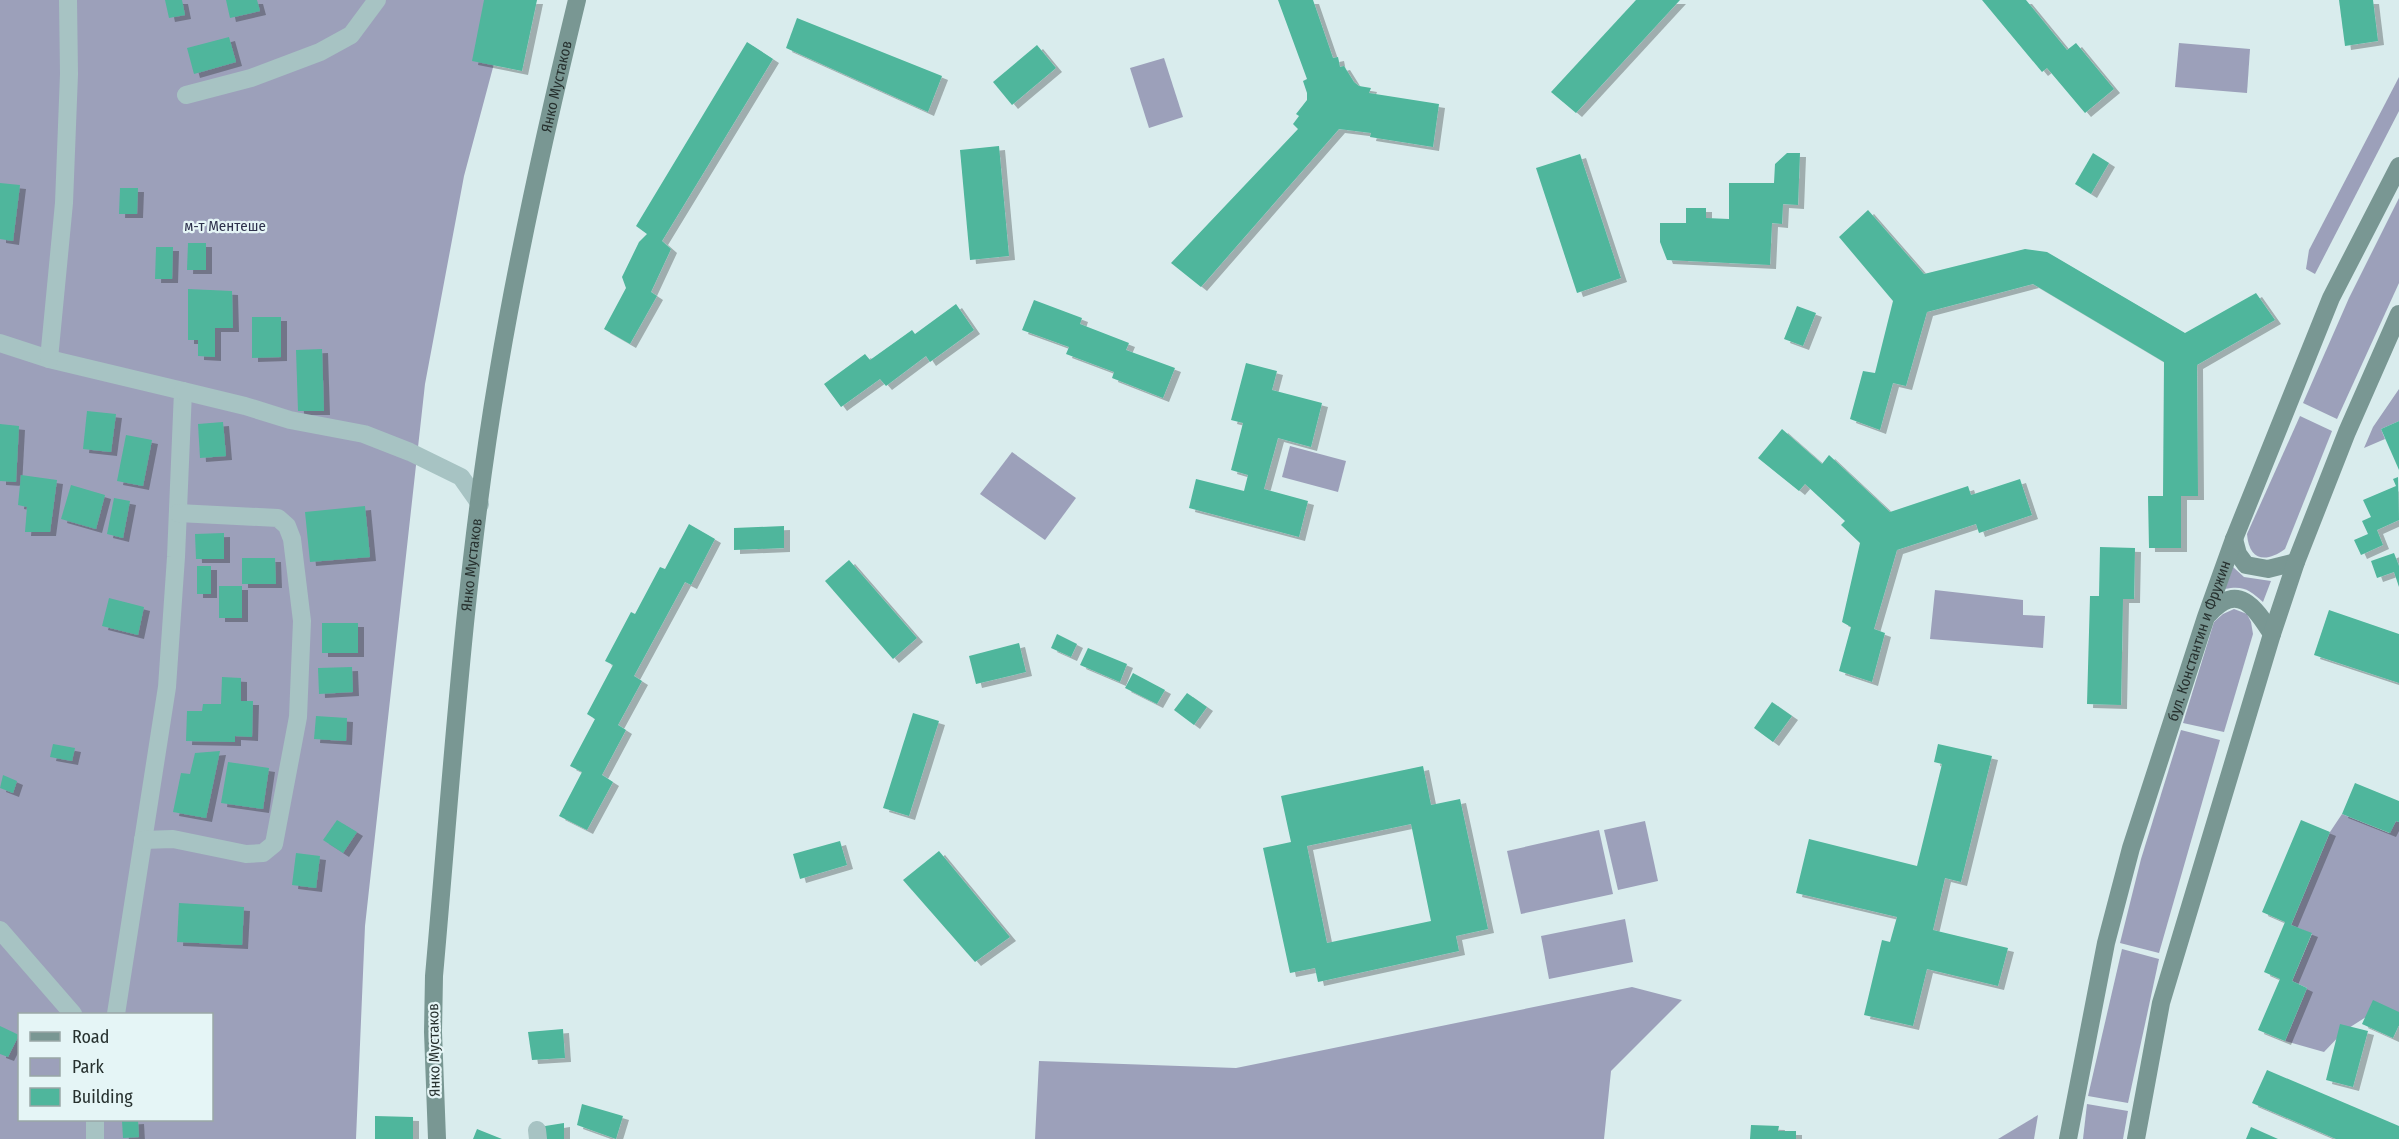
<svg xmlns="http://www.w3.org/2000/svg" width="2399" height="1139" font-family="'Fira Sans Condensed',sans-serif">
	<defs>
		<filter id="shadow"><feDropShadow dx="6" dy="4" stdDeviation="0" flood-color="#0004"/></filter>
	</defs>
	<rect width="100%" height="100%" fill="#d9eced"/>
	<g fill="#9ca0ba" fill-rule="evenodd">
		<path d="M 0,0 L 511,0 L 464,176 L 425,384 L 365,926 L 356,1139 L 0,1139 ZM 20,1014 L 212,1014 L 212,1120 L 20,1120 Z"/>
		<path d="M 2179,43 L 2250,49 L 2247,93 L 2175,87 Z"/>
		<path d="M 1164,58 L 1183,117 L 1149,128 L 1130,68 Z"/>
		<path d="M 2399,77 L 2399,111 L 2315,274 L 2306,269 L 2309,250 Z"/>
		<path d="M 2399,198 L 2399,283 L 2337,419 L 2303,403 L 2349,298 Z"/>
		<path d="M 2399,389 L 2399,421 L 2381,429 L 2385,439 L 2364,448 L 2373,427 Z"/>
		<path d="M 2300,416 L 2332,431 L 2285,549 C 2266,563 2249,561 2247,534 Z"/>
		<path d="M 1290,446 L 1346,461 L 1338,492 L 1282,477 Z"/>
		<path d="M 1012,452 L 1076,498 L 1045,540 L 980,494 Z"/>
		<path d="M 2233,567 L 2244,577 L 2271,581 L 2263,602 C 2250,590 2243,585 2225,589 Z"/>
		<path d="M 1935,590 L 2023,600 L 2023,615 L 2045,616 L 2043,648 L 1930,639 Z"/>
		<path d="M 2234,609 L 2247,614 L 2251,622 L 2253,634 L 2224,732 L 2183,723 L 2214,622 L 2223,614 Z"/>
		<path d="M 2181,730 L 2220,740 L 2159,953 L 2120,943 L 2141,859 Z"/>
		<path d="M 2342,814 L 2389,833 L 2396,821 L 2399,822 L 2399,1026 L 2366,1017 L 2344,1031 L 2324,1052 L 2285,1041 L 2307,988 L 2292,981 L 2312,934 L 2291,925 L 2330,832 Z"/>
		<path d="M 1645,821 L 1658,881 L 1618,890 L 1604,830 Z"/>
		<path d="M 1599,830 L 1613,894 L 1521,914 L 1507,851 Z"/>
		<path d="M 1625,919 L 1633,962 L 1549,979 L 1541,936 Z"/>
		<path d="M 2122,949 L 2159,959 L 2128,1103 L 2088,1096 Z"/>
		<path d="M 1632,987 L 1682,1000 L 1611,1071 L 1604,1139 L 1035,1139 L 1039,1061 L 1236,1068 Z"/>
		<path d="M 2087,1104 L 2128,1111 L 2123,1139 L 2083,1139 Z"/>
		<path d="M 2038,1115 L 2034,1139 L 1998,1139 Z"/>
	</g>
	<g fill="#4fb69c" fill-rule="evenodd" filter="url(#shadow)">
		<path d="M 165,0 L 182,0 L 185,15 L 169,18 Z"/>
		<path d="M 226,0 L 257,0 L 260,11 L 230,18 Z"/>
		<path d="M 484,0 L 537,0 L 522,71 L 472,61 Z"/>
		<path d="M 1278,0 L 1313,0 L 1333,58 L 1338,57 L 1340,67 L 1344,66 L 1354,82 L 1359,86 L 1371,88 L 1369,93 L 1439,104 L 1433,147 L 1370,137 L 1371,133 L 1339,129 L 1201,287 L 1171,263 L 1298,129 L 1293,124 L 1299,116 L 1296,114 L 1307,100 L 1307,93 L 1303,81 L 1307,79 Z"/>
		<path d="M 1636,0 L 1680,0 L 1576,113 L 1551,92 Z"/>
		<path d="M 1982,0 L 2026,0 L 2067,50 L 2076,43 L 2114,89 L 2085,113 L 2047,68 L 2042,72 Z"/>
		<path d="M 2339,0 L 2373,0 L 2378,41 L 2345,46 Z"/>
		<path d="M 797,18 L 942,76 L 928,112 L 786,48 Z"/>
		<path d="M 229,37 L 236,62 L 194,74 L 187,48 Z"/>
		<path d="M 747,42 L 773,59 L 662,241 L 671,249 L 651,292 L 657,296 L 630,344 L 604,329 L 626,288 L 622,277 L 639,242 L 647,234 L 636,226 Z"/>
		<path d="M 1037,45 L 1056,68 L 1012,105 L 993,82 Z"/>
		<path d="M 999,146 L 1009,256 L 970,260 L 960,150 Z"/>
		<path d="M 1787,153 L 1800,153 L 1798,205 L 1783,204 L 1782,224 L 1772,223 L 1770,265 L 1667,260 L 1660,242 L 1660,223 L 1686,223 L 1686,208 L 1706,208 L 1706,218 L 1729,219 L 1729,183 L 1774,183 L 1775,164 Z"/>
		<path d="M 2093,153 L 2109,163 L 2091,194 L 2075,184 Z"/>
		<path d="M 1580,154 L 1621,278 L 1577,293 L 1536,168 Z"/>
		<path d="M 0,183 L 20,185 L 13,241 L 0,239 Z"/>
		<path d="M 120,188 L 138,188 L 137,214 L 119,214 Z"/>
		<path d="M 1868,210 L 1924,274 L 2025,249 L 2047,252 L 2185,333 L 2256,293 L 2275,320 L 2197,365 L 2198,496 L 2181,496 L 2181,548 L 2149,548 L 2148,496 L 2163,496 L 2164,362 L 2033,284 L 1927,312 L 1906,386 L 1893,383 L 1880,430 L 1850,419 L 1863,371 L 1875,373 L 1893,301 L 1839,237 Z"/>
		<path d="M 188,243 L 206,243 L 206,270 L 187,270 Z"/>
		<path d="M 156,247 L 173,247 L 172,279 L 155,279 Z"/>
		<path d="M 188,289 L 232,291 L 233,328 L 215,328 L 215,357 L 198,356 L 198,340 L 188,340 Z"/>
		<path d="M 1034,300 L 1082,318 L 1080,324 L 1129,343 L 1126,350 L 1175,368 L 1163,398 L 1112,378 L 1114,372 L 1066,354 L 1069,347 L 1022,330 Z"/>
		<path d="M 956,304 L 974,330 L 930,362 L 926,356 L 886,386 L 880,379 L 841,407 L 824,384 L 865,354 L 870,360 L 912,330 L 915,334 Z"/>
		<path d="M 1797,306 L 1816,313 L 1803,346 L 1784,339 Z"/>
		<path d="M 252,317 L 281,317 L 281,357 L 252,358 Z"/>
		<path d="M 322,349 L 324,411 L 298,411 L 296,350 Z"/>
		<path d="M 1246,363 L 1277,371 L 1272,390 L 1322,403 L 1311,447 L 1278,438 L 1264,489 L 1308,501 L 1299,537 L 1189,508 L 1196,479 L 1244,491 L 1248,475 L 1231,470 L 1243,423 L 1231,420 Z"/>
		<path d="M 87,411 L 116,414 L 111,452 L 83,449 Z"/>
		<path d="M 2399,421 L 2399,470 L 2381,429 Z"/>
		<path d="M 223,422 L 226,456 L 200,458 L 198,424 Z"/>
		<path d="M 0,424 L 19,426 L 16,482 L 0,481 Z"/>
		<path d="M 1782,429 L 1822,464 L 1829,455 L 1890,512 L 1968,486 L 1971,495 L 2020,479 L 2032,515 L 1979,533 L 1976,524 L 1897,550 L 1874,629 L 1885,633 L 1872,682 L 1839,671 L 1851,627 L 1842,622 L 1860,543 L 1841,525 L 1845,521 L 1805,484 L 1799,491 L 1758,458 Z"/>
		<path d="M 126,435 L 152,440 L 143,486 L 117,481 Z"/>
		<path d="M 21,475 L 57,480 L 50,532 L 25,532 L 27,507 L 18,505 Z"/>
		<path d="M 2398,477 L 2399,520 L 2377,530 L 2383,545 L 2361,555 L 2354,540 L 2368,534 L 2362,521 L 2371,517 L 2363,500 L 2396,486 L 2393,479 Z"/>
		<path d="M 71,485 L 105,495 L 96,529 L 61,519 Z"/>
		<path d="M 114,498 L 130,501 L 123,538 L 107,534 Z"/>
		<path d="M 365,506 L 370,557 L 310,562 L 305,512 Z"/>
		<path d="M 689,524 L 715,539 L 691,585 L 685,582 L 634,676 L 642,681 L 618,725 L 626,730 L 602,775 L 613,782 L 587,830 L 559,816 L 582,772 L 570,766 L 595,719 L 587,714 L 613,665 L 605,661 L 631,612 L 635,614 L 660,567 L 665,569 Z"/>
		<path d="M 784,526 L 784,548 L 734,550 L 734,528 Z"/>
		<path d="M 224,533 L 224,559 L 196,559 L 195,534 Z"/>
		<path d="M 2100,547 L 2135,548 L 2134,599 L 2123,599 L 2121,705 L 2087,704 L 2090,596 L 2099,596 Z"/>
		<path d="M 2394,553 L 2399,566 L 2399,587 L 2394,572 L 2377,578 L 2371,561 Z"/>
		<path d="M 242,558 L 275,558 L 276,584 L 242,584 Z"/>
		<path d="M 849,560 L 917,638 L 893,659 L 825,581 Z"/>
		<rect x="197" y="566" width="14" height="28"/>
		<rect x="219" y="586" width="23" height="32"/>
		<path d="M 109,598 L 144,607 L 138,635 L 102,626 Z"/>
		<path d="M 2329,610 L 2399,634 L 2399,683 L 2314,655 Z"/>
		<rect x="322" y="623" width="36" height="30"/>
		<path d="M 1057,634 L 1077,644 L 1071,657 L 1051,648 Z"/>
		<path d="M 1019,643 L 1026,672 L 976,684 L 969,656 Z"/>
		<path d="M 1088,648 L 1127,664 L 1120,682 L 1080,665 Z"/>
		<path d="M 352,667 L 353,692 L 319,694 L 318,668 Z"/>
		<path d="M 1133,673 L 1165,690 L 1157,704 L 1125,688 Z"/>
		<path d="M 222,677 L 241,678 L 241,701 L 253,701 L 252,737 L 235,736 L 235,742 L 186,741 L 187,711 L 202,711 L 203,704 L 221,704 Z"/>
		<path d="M 1187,693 L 1207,707 L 1194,725 L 1174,710 Z"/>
		<path d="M 1772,702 L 1792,716 L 1773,742 L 1754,728 Z"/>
		<path d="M 913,713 L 939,721 L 909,816 L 883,808 Z"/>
		<path d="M 316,716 L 347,718 L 346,741 L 314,739 Z"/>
		<path d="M 53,744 L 75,748 L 72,761 L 50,757 Z"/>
		<path d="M 1938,744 L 1992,756 L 1961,882 L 1945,878 L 1933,930 L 2008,948 L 1998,986 L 1927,969 L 1913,1026 L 1864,1015 L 1882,940 L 1890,942 L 1897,917 L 1796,893 L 1809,839 L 1917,866 L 1942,764 L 1934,762 Z"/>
		<path d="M 220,751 L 206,818 L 173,812 L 181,773 L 190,774 L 195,753 Z"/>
		<path d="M 228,762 L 269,768 L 263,809 L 221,803 Z"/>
		<path d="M 1423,766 L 1431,805 L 1460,799 L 1488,929 L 1456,936 L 1459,951 L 1318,982 L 1315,968 L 1290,973 L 1263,848 L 1291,842 L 1281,796 ZM 1411,824 L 1431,921 L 1327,943 L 1307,846 Z"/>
		<path d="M 3,775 L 17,781 L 13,793 L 0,788 Z"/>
		<path d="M 2355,783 L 2399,801 L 2399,822 L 2396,821 L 2390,833 L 2342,814 Z"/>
		<path d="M 337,820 L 357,832 L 343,853 L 323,840 Z"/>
		<path d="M 2301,820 L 2330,832 L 2291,925 L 2312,933 L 2292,981 L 2307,988 L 2285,1041 L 2258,1030 L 2280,979 L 2264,972 L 2285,922 L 2262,912 Z"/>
		<path d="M 840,841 L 847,865 L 800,879 L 793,854 Z"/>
		<path d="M 939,851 L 1010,937 L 975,962 L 903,880 Z"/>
		<path d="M 296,853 L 320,856 L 316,888 L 292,885 Z"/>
		<path d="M 179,903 L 244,907 L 242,945 L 177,942 Z"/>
		<path d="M 2373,1000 L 2399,1012 L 2399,1025 L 2393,1038 L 2362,1024 Z"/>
		<path d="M 2340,1024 L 2368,1031 L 2353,1087 L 2326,1080 Z"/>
		<path d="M 0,1026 L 19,1035 L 8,1057 L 0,1054 Z"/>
		<path d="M 563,1029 L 565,1058 L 532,1060 L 528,1032 Z"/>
		<path d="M 2267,1070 L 2399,1126 L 2399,1139 L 2336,1139 L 2252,1103 Z"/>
		<path d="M 582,1104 L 623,1116 L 616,1139 L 577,1125 Z"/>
		<path d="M 375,1116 L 413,1117 L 413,1139 L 375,1139 Z"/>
		<path d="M 138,1120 L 139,1137 L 123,1138 L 122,1121 Z"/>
		<path d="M 564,1123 L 564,1139 L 540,1139 L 539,1127 Z"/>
		<path d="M 1751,1125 L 1779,1126 L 1778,1131 L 1796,1131 L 1796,1139 L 1750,1139 Z"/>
		<path d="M 2251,1127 L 2278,1139 L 2246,1139 Z"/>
		<path d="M 477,1129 L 502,1139 L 473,1139 Z"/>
	</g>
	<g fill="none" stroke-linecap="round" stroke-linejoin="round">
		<g stroke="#a7c3c3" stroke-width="18">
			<path d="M 186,95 L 251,78 L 320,52 L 351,35 L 377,0"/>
			<path d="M 0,343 L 49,359 L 183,391 L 176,557 L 167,687 L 116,1014"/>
			<path d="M 49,359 L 64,203 L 69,74 L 68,0"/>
			<path d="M 183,391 L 245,406 L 290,420 L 364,434 L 410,452 L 461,477 L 480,504"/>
			<path d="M 143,840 L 173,839 L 246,854 L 263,853 L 274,844 L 298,717 L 302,621 L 292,539 L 287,526 L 278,518 L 178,513"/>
			<path d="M 0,930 L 73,1014"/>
			<path d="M 537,1130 L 538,1139"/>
			<path d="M 95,1139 L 95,1120"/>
		</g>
		<g stroke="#799793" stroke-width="18">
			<path d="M 2234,539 L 2238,554 L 2246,565 L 2268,569 L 2296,562"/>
			<path d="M 2209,614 C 2238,582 2254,606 2272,634"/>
			<path id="s1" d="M 437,1139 L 433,1032 L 434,976 C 452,775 464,573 498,374 C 519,248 547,124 577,0"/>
			<path id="s2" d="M 2068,1139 L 2106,943 L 2131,848 L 2206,617 L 2234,539 L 2331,298 L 2399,166"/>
			<path d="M 2136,1139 L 2161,1003 L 2272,634 L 2296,562 L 2347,432 L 2399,314"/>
		</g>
	</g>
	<g text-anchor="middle" stroke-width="4.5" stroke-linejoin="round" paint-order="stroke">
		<g font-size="15" fill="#27312f" stroke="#e5f5f6">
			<text dy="5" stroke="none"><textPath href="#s1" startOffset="1062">Янко Мустаков</textPath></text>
			<text dy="5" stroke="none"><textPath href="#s1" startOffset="576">Янко Мустаков</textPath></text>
			<text dy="5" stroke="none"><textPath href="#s2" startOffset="516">бул. Константин и Фружин</textPath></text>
			<text transform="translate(434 1050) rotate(-91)" y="5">Янко Мустаков</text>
		</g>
		<g font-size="15" fill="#2e314c" stroke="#e5f5f6">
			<text x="225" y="231">м-т Ментeше</text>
		</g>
	</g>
	<rect x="18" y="1013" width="195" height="108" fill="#e5f5f6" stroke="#99a7a6" stroke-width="1.5"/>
	<rect x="30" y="1032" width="30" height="9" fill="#799793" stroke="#99a7a6" stroke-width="1.5"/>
	<text x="72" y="1043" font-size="18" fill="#27312f">Road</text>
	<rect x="30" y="1058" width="30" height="18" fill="#9ca0ba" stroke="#99a7a6" stroke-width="1.5"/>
	<text x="72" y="1073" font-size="18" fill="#27312f">Park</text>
	<rect x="30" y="1088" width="30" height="18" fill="#4fb69c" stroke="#99a7a6" stroke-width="1.5"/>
	<text x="72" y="1103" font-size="18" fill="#27312f">Building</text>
</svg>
